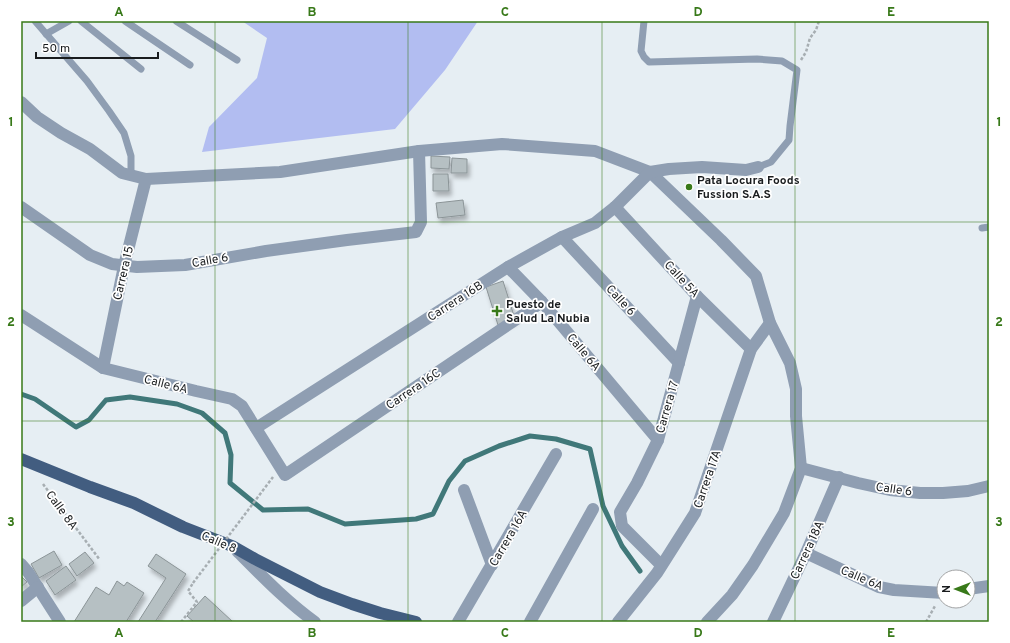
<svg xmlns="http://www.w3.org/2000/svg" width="1010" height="643" font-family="Overpass,sans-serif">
	<defs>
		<filter id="shadow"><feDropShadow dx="2.5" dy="4.5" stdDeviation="2" flood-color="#0004"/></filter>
	</defs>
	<rect width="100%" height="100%" fill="#e6eef3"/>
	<path fill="#b2bdf1" d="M 242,21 L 478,21 L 445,70 L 395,129 L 202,152 L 209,127 L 257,78 L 267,38 Z"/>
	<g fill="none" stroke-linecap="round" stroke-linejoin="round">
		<path stroke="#407879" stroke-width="5" d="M 21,394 L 35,399 L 76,427 L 89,420 L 106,400 L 130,397 L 177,404 L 202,413 L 225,433 L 231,455 L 230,483 L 263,510 L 308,509 L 345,524 L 416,519 L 433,514 L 449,481 L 465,461 L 499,446 L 530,436 L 556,439 L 590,449 L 603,506 L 622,546 L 640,571"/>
	</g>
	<g fill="#b6c0c3" stroke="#8b9497" filter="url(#shadow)">
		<path d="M 431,156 L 450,157 L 449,169 L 431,168 Z"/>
		<path d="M 452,158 L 467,159 L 467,173 L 451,173 Z"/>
		<path d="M 433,174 L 448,174 L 449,191 L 433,191 Z"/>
		<path d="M 463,200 L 465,215 L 438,218 L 436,203 Z"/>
		<path d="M 503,281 L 515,319 L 498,325 L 486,287 Z"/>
		<path d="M 54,551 L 62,565 L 39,578 L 31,564 Z"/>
		<path d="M 85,552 L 94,563 L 77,576 L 69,564 Z"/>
		<path d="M 156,554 L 186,574 L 155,622 L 138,622 L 166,578 L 148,566 Z"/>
		<path d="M 66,566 L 76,580 L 55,595 L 46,581 Z"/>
		<path d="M 21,576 L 27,582 L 21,587 Z"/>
		<path d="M 117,581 L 124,586 L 127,582 L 144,593 L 126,622 L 74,622 L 96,587 L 109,595 Z"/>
		<path d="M 205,596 L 233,622 L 194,622 L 187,616 Z"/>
	</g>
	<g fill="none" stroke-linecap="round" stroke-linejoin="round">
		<g stroke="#a7aeb2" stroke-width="2.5" stroke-dasharray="3 2" stroke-linecap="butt">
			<path d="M 801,60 L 806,52 L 810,38 L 816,30 L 819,21"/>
			<path d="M 43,484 L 100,560"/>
			<path d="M 181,622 L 197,602 L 188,591 L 193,583"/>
			<path d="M 926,622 L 935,606"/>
		</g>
		<g stroke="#8f9eb2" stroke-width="7">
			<path d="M 35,21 L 87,81 L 109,111 L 124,133 L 131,156 L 131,174"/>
			<path d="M 81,21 L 141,69"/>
			<path d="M 125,21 L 190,65"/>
			<path d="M 176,21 L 237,60"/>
			<path d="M 644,21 L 641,51 L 644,57 L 649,62 L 757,59 L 782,61 L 797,70 L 790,126 L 789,140 L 771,162 L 758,167"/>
			<path d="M 46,34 L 69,21"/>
			<path d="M 982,228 L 989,227"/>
		</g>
		<g stroke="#8f9eb2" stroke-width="12">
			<path d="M 21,102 L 37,117 L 61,133 L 90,149 L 122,173 L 146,179 L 280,172 L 419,151 L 502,144 L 595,151 L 650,172 L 721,240 L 756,276 L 770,323 L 790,363 L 796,389 L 796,416 L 801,468 L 784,513 L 753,565 L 732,595 L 707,622"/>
			<path d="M 21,207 L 90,255 L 112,264 L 137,267 L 185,265 L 266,251 L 347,240 L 416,232 L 421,222 L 419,151"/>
			<path d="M 615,207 L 697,296 L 751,349"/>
			<path d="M 562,237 L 679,363"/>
			<path d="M 508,267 L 542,302 L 658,440"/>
			<path d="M 21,315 L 103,368 L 196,391 L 232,399 L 242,406 L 285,475 L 542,302"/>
			<path d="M 103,368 L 124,266 L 146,179"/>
			<path d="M 256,428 L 508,267 L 562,237 L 595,223 L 615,207 L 650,172 L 669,169 L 702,167 L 746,170 L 758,167"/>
			<path d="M 801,468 L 858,483 L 890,490 L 920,493 L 943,493 L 968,491 L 989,486"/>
			<path d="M 464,490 L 492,565"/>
			<path d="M 237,551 C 262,576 286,601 315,622"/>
			<path d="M 806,553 L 879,587 L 894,590 L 944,593"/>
			<path d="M 21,564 L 28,572 L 60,622"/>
			<path d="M 661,565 L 622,526 L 620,512 L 637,483 L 658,440 L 697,296"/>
			<path d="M 968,589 L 989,586"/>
			<path d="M 21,601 L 38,587"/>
			<path d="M 458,622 L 556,454"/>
			<path d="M 530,622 L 593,509"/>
			<path d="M 618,622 L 657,573 L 695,513 L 751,349 L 770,323"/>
			<path d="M 773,622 L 806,553 L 839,477"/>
		</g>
		<path stroke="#425d80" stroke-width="12" d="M 21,459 L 90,487 L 134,503 L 183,527 L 232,546 L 255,559 L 320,592 L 352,604 L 380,613 L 416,622"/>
		<path stroke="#a7aeb2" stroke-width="2.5" stroke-dasharray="3 2" stroke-linecap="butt" d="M 193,583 L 273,477"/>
	</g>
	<path fill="none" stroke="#387919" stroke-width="1" stroke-opacity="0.55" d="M 215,21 L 215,622M 408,21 L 408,622M 602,21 L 602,622M 795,21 L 795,622M 21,222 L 989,222M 21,421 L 989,421"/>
	<g fill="#387919" stroke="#fff" stroke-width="1.5">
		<circle cx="689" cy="187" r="4"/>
		<path d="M495 305h4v4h4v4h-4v4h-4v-4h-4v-4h4z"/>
	</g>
	<g text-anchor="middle" stroke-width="3.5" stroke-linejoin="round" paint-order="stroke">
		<g font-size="12" font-weight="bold" fill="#191c1e" stroke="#fff" text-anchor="start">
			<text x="697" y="184">Pata Locura Foods<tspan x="697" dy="14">Fussion S.A.S</tspan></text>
			<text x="506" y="308">Puesto de<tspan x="506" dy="14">Salud La Nubia</tspan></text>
		</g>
		<g font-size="12" fill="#191c1e" stroke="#fff">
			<text transform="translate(210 260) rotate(-10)" y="4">Calle 6</text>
			<text transform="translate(123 273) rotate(-77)" y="4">Carrera 15</text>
			<text transform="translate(682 279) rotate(47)" y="4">Calle 5A</text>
			<text transform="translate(621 300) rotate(47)" y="4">Calle 6</text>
			<text transform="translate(455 301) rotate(-33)" y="4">Carrera 16B</text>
			<text transform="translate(584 352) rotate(50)" y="4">Calle 6A</text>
			<text transform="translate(166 384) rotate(14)" y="4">Calle 6A</text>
			<text transform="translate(413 389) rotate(-34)" y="4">Carrera 16C</text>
			<text transform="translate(667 407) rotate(-74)" y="4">Carrera 17</text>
			<text transform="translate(707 479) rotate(-71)" y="4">Carrera 17A</text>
			<text transform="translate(894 489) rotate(8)" y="4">Calle 6</text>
			<text transform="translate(62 510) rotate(54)" y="4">Calle 8A</text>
			<text transform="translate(508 538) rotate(-60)" y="4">Carrera 16A</text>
			<text transform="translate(219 542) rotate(23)" y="4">Calle 8</text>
			<text transform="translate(807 550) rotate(-65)" y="4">Carrera 18A</text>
			<text transform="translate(862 578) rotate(23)" y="4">Calle 6A</text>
		</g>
	</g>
	<rect width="1010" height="643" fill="none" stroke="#ffffff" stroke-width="44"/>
	<g transform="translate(956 589) rotate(270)"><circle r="19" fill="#ffffff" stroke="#a3a4a5"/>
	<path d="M0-3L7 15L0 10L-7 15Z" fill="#387919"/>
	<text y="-6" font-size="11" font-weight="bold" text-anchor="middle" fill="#191c1e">N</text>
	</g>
	<path d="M36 52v6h122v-6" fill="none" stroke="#191c1e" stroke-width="2"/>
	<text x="42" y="52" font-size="12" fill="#191c1e" stroke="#ffffff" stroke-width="3" paint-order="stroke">50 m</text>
	<rect x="22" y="22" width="966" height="599" fill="none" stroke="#387919" stroke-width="1.5"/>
	<g font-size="13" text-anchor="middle" font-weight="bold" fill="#387919">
		<text x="119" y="16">A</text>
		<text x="312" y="16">B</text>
		<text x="505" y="16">C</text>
		<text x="698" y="16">D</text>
		<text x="891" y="16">E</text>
		<text x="11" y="126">1</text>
		<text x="999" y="126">1</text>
		<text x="11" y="326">2</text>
		<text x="999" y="326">2</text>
		<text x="11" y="526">3</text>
		<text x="999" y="526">3</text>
		<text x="119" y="637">A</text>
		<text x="312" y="637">B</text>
		<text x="505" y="637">C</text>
		<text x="698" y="637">D</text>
		<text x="891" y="637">E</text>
	</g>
</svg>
